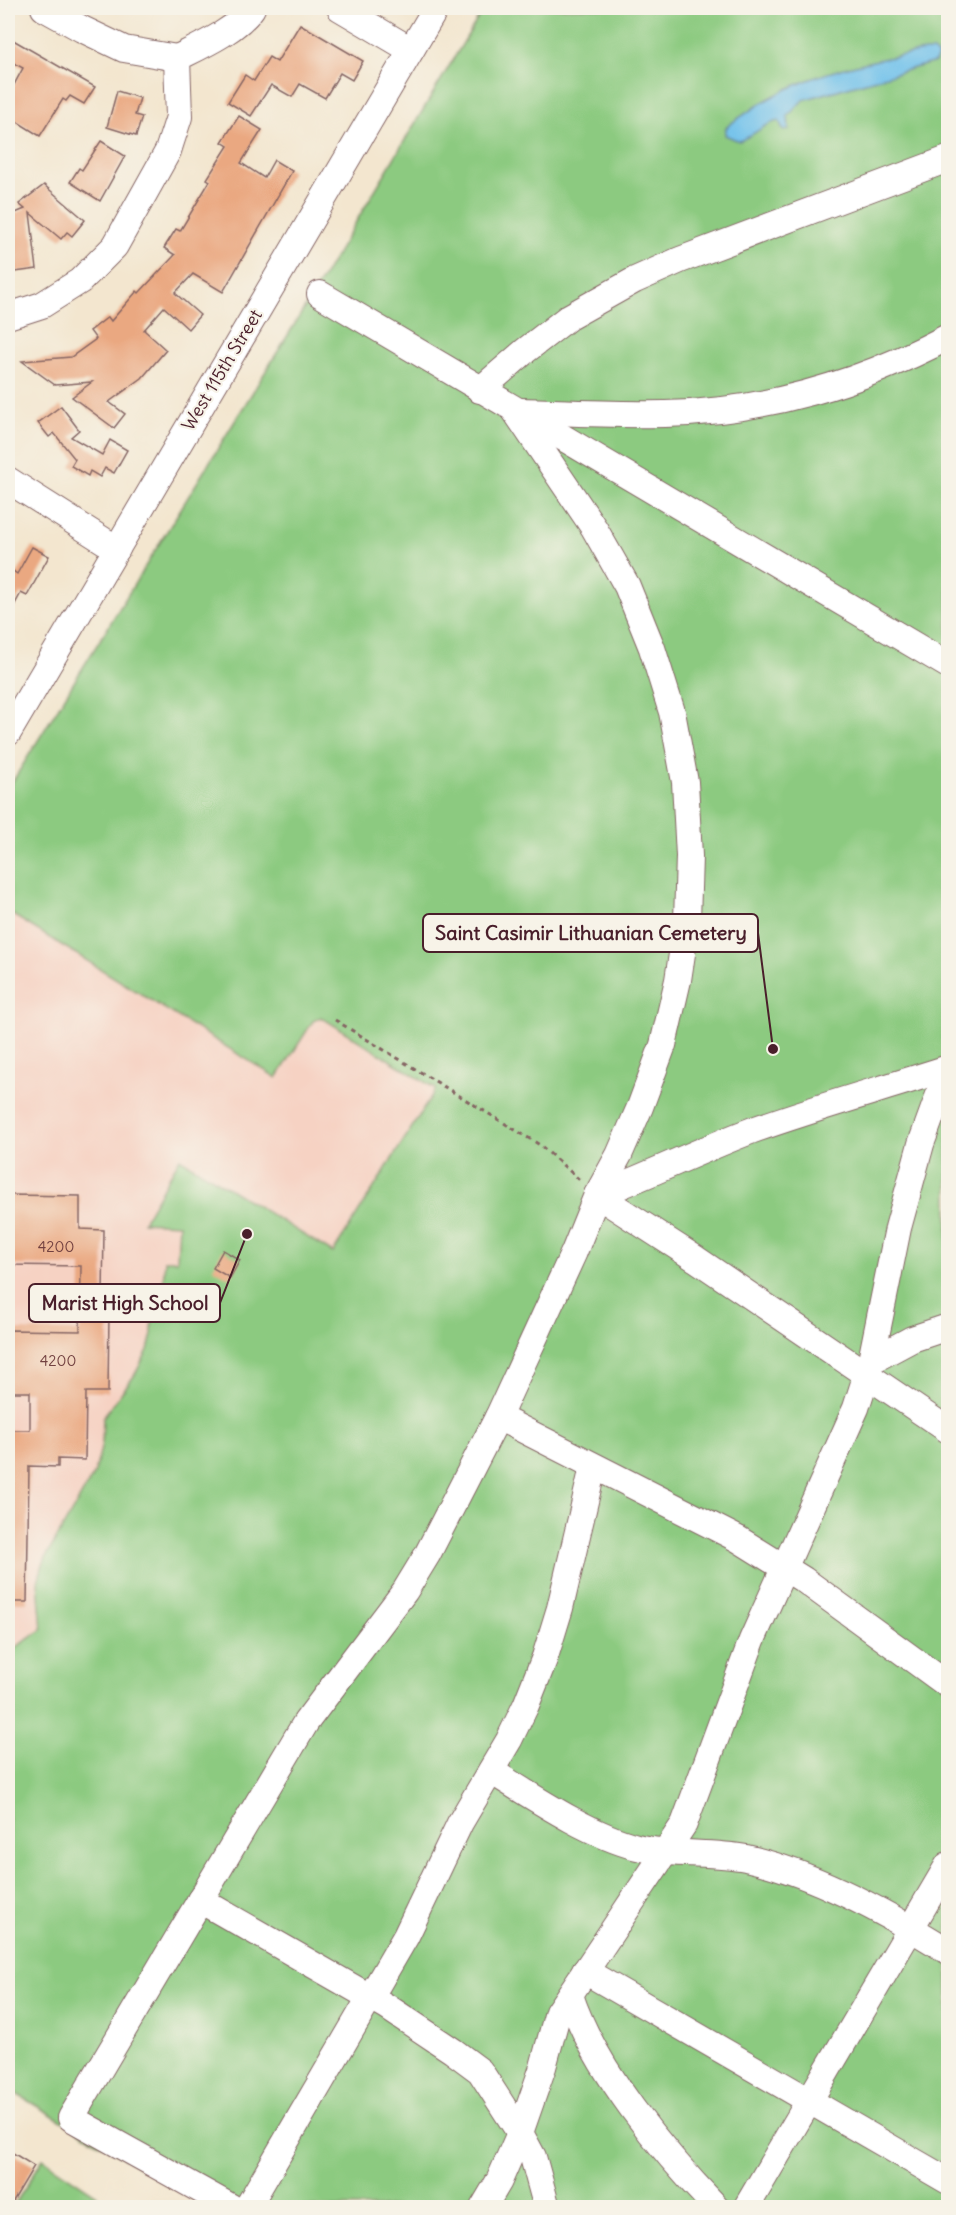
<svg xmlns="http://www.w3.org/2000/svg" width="956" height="2215" font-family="Delius,sans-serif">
	<rect width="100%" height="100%" fill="#f7f3e8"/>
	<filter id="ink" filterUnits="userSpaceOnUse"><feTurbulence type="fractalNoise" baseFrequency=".0167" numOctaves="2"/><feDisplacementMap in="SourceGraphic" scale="12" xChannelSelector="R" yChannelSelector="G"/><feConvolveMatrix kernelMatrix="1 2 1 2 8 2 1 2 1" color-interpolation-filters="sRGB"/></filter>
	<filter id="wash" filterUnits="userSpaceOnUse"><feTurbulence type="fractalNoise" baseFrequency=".008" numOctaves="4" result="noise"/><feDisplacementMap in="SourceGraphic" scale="24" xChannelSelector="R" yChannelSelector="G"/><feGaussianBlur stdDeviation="1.35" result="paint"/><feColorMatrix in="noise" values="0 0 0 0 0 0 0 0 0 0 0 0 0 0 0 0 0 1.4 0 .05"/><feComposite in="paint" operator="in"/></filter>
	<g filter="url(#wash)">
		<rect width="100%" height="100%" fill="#f3e6cf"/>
		<path fill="#f6d2c3" d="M 503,442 L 432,1324 L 8,2042 L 8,789 Z"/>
		<g fill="#8cca80" stroke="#6b7456" stroke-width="1.5">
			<path d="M 484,8 L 948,8 L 948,2207 L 208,2207 L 8,2089 L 8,2042 L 15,2030 L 8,2026 L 8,1652 L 42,1630 L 38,1582 L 42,1567 L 47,1555 L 95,1472 L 102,1444 L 103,1417 L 134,1376 L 148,1350 L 152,1334 L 153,1295 L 162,1296 L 165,1260 L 177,1260 L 179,1224 L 143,1222 L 180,1158 L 333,1253 L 436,1089 L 321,1017 L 313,1021 L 277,1078 L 8,912 L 8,789 L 296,322 Z"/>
			<path d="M 43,2159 L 97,2195 L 90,2207 L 13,2207 Z"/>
		</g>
		<path fill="#6fc1eb" stroke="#5c708b" stroke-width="1.5" d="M 925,51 L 933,51 L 938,56 L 935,62 L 803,100 L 788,116 L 789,130 L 784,131 L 779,121 C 766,122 754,136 739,141 L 725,135 L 726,128 L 731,123 C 744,115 757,105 770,98 C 817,71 872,60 925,51 Z"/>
		<g id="blocks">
			<g fill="#eaa881">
				<path d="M 300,24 L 363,61 L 352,80 L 340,73 L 325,98 L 300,84 L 292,97 L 271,85 L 251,116 L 228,102 L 245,75 L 254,81 L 269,57 L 277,62 Z"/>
				<path d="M 8,37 L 95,87 L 84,104 L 70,96 L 66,101 L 63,99 L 40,136 L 8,116 L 8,96 L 23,68 L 8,60 Z"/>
				<path d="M 117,91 L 140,98 L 135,115 L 142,117 L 136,136 L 107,127 Z"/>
				<path d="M 239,116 L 262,130 L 241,163 L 264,178 L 274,160 L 292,171 L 223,292 L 193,274 L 175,293 L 200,315 L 188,329 L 164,307 L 144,330 L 166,350 L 142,378 L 109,402 L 125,414 L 114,428 L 72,397 L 92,382 L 55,385 L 22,361 L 71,357 L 96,339 L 90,331 L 108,317 L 111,321 L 137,291 L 139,293 L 175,255 L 164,248 L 176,229 L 180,231 L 210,181 L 207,179 L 228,146 L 222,142 Z"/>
				<path d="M 101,141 L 125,156 L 100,201 L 70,182 L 79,168 L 82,170 Z"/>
				<path d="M 44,185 L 85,220 L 72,236 L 67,232 L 61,239 L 30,213 L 37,269 L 8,273 L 8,216 L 25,209 L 19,204 Z"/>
				<path d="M 61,406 L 79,430 L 71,437 L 102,455 L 110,440 L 127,450 L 114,473 L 105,468 L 100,477 L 90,471 L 88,476 L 71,466 L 75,459 L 54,433 L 49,437 L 38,423 Z"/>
				<path d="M 32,547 L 49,556 L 27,596 L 21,593 L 8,617 L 8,581 L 13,571 L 17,574 Z"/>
				<path d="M 8,1195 L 80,1196 L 80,1229 L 104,1230 L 103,1295 L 137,1295 L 137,1314 L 109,1313 L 108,1392 L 86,1392 L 85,1460 L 58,1459 L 58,1467 L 29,1466 L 27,1602 L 8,1602 L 8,1430 L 30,1430 L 30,1392 L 8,1392 L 8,1330 L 80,1331 L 81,1266 L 8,1265 Z"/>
				<path d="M 223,1250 L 240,1260 L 230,1278 L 213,1268 Z"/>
				<path d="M 8,2150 L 34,2166 L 9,2208 L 8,2208 Z"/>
			</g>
		</g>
	</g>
	<g filter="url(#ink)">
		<use href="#blocks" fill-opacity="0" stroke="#856564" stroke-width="1.5"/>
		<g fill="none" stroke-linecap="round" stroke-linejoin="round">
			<g stroke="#856564" stroke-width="28">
				<g id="minor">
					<path d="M 44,8 L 82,29 L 124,49 L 177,58"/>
					<path d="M 340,8 L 411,50"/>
					<path d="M 320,294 L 948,665"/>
					<path d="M 8,316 L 42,305 L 80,281 L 115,246 L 168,151 L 179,117 L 177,58 C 201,46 237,30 252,8"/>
					<path d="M 480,390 L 525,351 L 569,317 L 635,280 L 680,260 L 948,159"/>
					<path d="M 518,411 C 567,412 616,415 665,414 C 764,412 861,383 948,337"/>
					<path d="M 8,480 L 117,549"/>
					<path d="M 8,733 L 436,8"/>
					<path d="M 597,1195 L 696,1259 L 948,1430"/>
					<path d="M 597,1195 C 650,1175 700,1150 753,1130 C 817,1107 883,1089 948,1068"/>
					<path d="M 871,1361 L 912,1339 L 948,1327"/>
					<path d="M 498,1417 L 738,1539 L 804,1580 L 948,1685"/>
					<path d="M 491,1771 C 533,1797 589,1835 637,1847 C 672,1856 710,1851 746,1858 C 814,1873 889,1914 948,1951"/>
					<path d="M 200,1900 L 387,2007 L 453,2051 L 480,2071 L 520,2133 L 533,2157 L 547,2208"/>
					<path d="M 585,1971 L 948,2181"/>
					<path d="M 570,1995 C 594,2069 663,2152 717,2208"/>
					<path d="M 233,2208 L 71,2118 L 306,1722 L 405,1591 L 427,1555 L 498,1417 L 574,1252 L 597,1195 L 619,1155 L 640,1107 L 663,1045 L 678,980 L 687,921 L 689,856 L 685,782 L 672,712 L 652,648 L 627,586 L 594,528 L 515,411"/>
					<path d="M 247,2208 L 406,1936 L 460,1823 L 509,1740 L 526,1705 L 545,1657 L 560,1608 L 593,1467"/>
					<path d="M 483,2208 L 499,2181 L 520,2133 L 543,2067 L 558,2012 L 684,1824 L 752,1640 L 856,1408 L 871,1361 L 898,1228 L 921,1144 L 948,1070"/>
					<path d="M 746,2208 L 948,1865"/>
				</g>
			</g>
			<path stroke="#856564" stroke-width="3" stroke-dasharray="4.5 4.5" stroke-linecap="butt" d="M 335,1020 L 540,1145 L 582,1182"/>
			<use href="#minor" stroke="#fff" stroke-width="26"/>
		</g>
	</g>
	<g text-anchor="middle" stroke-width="4.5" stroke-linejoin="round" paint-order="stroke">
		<g font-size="15" fill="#724140">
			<text x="56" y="1252">4200</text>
			<text x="58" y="1366">4200</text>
		</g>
		<g font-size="18" fill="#4a1f2b" stroke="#f7f3e8">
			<text transform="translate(222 370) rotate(-59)" y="6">West 115th Street</text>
		</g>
	</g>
	<path fill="none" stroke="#4a1f2b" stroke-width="2" d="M773 1049L758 933M247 1234L220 1303"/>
	<g fill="#4a1f2b" stroke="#f7f3e8" stroke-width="2">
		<circle cx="773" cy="1049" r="6"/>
		<circle cx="247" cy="1234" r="6"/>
	</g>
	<g fill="#f7f3e8" stroke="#4a1f2b" stroke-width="2">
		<rect x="423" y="914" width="335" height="38" rx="6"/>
		<rect x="29" y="1284" width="191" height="38" rx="6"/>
	</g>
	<g font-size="20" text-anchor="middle" font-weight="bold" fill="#4a1f2b">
		<text x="591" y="940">Saint Casimir Lithuanian Cemetery</text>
		<text x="125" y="1310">Marist High School</text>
	</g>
	<rect width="956" height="2215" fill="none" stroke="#f7f3e8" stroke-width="30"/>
</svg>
